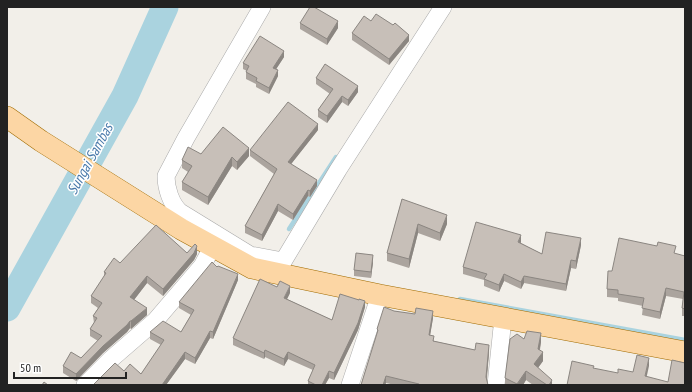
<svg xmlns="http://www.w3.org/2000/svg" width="692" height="392" font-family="'PT Sans Narrow',sans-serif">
	<rect width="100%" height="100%" fill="#f2efe9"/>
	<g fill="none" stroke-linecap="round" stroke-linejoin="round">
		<g stroke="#aad3df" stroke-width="4.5">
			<path d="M 289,229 L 336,157"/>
			<path d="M 460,299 L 685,340"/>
		</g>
		<path stroke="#aad3df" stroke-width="27" d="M 7,308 L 125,96 L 165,7"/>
		<g stroke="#a9a9a9" stroke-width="18">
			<g id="minor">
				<path d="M 262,7 L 186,138 L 166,176 C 166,188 171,204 180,212 L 250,255 L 283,261"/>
				<path d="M 278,270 L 338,170 L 443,7"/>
				<path d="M 85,385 L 110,360 L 155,321 L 202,266 L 213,246"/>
				<path d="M 350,385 L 380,295"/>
				<path d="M 496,385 L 503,318"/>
			</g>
		</g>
		<g stroke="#a06b00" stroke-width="22">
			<path id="major" d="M 7,117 L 41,141 L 181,229 L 252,268 L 380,295 L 685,352"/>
		</g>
		<use href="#minor" stroke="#fff" stroke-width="17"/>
		<use href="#major" stroke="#fcd6a4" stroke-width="21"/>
	</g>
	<g fill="#aba49e">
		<path d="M 371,21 L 409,41 L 389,65 L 352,40 L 352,33 Z"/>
		<path d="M 300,23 L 338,28 L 327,45 L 300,29 Z"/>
		<path d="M 284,57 L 276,69 L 278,76 L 269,94 L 256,87 L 256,84 L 246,79 L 246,72 L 247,71 L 243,69 L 243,63 Z"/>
		<path d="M 316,78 L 358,92 L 348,106 L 342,102 L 327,123 L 318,117 L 318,110 L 330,94 L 316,84 Z"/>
		<path d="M 318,130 L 291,164 L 317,186 L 310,197 L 308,196 L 293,220 L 278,211 L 262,241 L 245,233 L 245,226 L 274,174 L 250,156 L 250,150 Z"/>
		<path d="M 201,154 L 249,156 L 237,170 L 232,166 L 208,205 L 182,190 L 182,182 L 188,172 L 182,168 L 182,160 Z"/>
		<path d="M 402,199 L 447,224 L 440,241 L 418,233 L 409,268 L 387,261 L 387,253 Z"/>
		<path d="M 521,242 L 521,243 L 542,254 L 581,245 L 576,269 L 571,268 L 566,291 L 524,283 L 521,289 L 504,281 L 499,292 L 484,286 L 484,280 L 463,274 L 463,267 Z"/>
		<path d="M 187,253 L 197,254 L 194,260 L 163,296 L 147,283 L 134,300 L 147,315 L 131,329 L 130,328 L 127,332 L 103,353 L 76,381 L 63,373 L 63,366 L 81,358 L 98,341 L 90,336 L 90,329 L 94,323 L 93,316 L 98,308 L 91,303 L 91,296 L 104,277 L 104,272 L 120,263 Z"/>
		<path d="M 676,254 L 685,256 L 685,316 L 682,316 L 682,308 L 683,299 L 666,296 L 660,319 L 642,315 L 643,306 L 618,301 L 618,298 L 607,297 L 607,289 L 612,271 Z"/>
		<path d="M 373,262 L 371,278 L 354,276 L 354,270 Z"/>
		<path d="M 217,267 L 238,280 L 213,339 L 210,338 L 195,364 L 185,359 L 166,385 L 124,371 L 141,374 L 161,345 L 150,339 L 150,332 L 181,332 L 191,315 L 179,308 L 179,302 Z"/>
		<path d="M 290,293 L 287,299 L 332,320 L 365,307 L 358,330 L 334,380 L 329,378 L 325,385 L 308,385 L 308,381 L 313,370 L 288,359 L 284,366 L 265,357 L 264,359 L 233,345 L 233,338 Z"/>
		<path d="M 394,311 L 433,318 L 430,335 L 434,341 L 475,350 L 489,352 L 487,379 L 488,385 L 395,385 L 386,383 L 385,385 L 361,385 L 377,333 L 377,329 Z"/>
		<path d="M 524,339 L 541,342 L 540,350 L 543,361 L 538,368 L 552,385 L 533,385 L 526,380 L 523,385 L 505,385 L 505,378 Z"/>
	</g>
	<g fill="#8b8681">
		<path d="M 338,21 L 338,28 L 327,45 L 327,39 Z"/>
		<path d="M 409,35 L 409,41 L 389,65 L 389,59 Z"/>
		<path d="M 284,51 L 284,57 L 273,74 L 273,68 Z"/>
		<path d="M 278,70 L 278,76 L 269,94 L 269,88 Z"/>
		<path d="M 358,86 L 358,92 L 348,106 L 348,100 Z"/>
		<path d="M 342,96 L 342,102 L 327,123 L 327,116 Z"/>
		<path d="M 318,124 L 318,130 L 288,168 L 288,162 Z"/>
		<path d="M 249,148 L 249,156 L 237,170 L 237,162 Z"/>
		<path d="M 232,157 L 232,166 L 208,205 L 208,197 Z"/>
		<path d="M 317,180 L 317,186 L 310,197 L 310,191 Z"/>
		<path d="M 308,190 L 308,196 L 293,220 L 293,214 Z"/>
		<path d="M 278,204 L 278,211 L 262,241 L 262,235 Z"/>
		<path d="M 447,215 L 447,224 L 440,241 L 440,233 Z"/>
		<path d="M 418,224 L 418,233 L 409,268 L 409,259 Z"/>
		<path d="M 521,235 L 521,242 L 518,249 L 518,242 Z"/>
		<path d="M 581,238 L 581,245 L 576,269 L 576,261 Z"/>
		<path d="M 197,246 L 197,254 L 194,260 L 163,296 L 163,289 Z"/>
		<path d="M 373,255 L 373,262 L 371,278 L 371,272 Z"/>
		<path d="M 571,260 L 571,268 L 566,291 L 566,284 Z"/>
		<path d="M 238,274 L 238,280 L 213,339 L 213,332 Z"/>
		<path d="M 504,274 L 504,281 L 499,292 L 499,285 Z"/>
		<path d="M 147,276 L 147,283 L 130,305 L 130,297 Z"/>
		<path d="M 524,276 L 524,283 L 521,289 L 521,282 Z"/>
		<path d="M 290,286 L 290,293 L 284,305 L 284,298 Z"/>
		<path d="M 666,288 L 666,296 L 660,319 L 660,312 Z"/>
		<path d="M 365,301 L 365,307 L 358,330 L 334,380 L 334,373 Z"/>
		<path d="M 147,308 L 147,315 L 131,329 L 131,321 Z"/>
		<path d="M 433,311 L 433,318 L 429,342 L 429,335 Z"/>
		<path d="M 130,321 L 130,328 L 127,332 L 103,353 L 76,381 L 76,374 L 103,346 Z"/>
		<path d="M 210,331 L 210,338 L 195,364 L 195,358 Z"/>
		<path d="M 541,333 L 541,342 L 538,358 L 538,349 Z"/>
		<path d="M 489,345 L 489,352 L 486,384 L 486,377 Z"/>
		<path d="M 265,350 L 265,357 L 264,359 L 264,353 Z"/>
		<path d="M 185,352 L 185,359 L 166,385 L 162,385 Z"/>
		<path d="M 288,352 L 288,359 L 284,366 L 284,359 Z"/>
		<path d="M 543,352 L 543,361 L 534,373 L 534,364 Z"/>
		<path d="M 649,358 L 649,366 L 645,384 L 645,376 Z"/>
		<path d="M 329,371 L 329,378 L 325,385 L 322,385 Z"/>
		<path d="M 526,371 L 526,380 L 523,385 L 517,385 Z"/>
		<path d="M 386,376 L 386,383 L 385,385 L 383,385 Z"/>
		<path d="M 552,380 L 552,385 L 549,385 Z"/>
	</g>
	<g fill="#c7bfb8" stroke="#8b8681">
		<path d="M 310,7 L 314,7 L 338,21 L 327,39 L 300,23 Z"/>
		<path d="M 376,14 L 393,25 L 395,23 L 409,35 L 389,59 L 352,33 L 364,16 L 371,21 Z"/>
		<path d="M 260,36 L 284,51 L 273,68 L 278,70 L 269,88 L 256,81 L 257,78 L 246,72 L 249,66 L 243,63 Z"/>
		<path d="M 325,64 L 358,86 L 348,100 L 342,96 L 327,116 L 318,110 L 333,89 L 316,78 Z"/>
		<path d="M 288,102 L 318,124 L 288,162 L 317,180 L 310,191 L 308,190 L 293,214 L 278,204 L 262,235 L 245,226 L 277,169 L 250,150 Z"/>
		<path d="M 223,127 L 249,148 L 237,162 L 232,157 L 208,197 L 182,182 L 192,166 L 182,160 L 188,147 L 201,154 Z"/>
		<path d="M 402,199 L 447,215 L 440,233 L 418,224 L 409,259 L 387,253 Z"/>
		<path d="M 476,222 L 521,235 L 518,242 L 542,254 L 546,232 L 581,238 L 576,261 L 571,260 L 566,284 L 524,276 L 521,282 L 504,274 L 499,285 L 484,279 L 487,274 L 463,267 Z"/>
		<path d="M 156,225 L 187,253 L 195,244 L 197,246 L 194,253 L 163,289 L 147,276 L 130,297 L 147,308 L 131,321 L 130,321 L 127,325 L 103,346 L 76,374 L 63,366 L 71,352 L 81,358 L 102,336 L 90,329 L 97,318 L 93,316 L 102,303 L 91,296 L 106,273 L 104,272 L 114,258 L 120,263 Z"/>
		<path d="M 619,238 L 657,246 L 658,242 L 676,246 L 674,253 L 685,256 L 685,309 L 682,308 L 684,292 L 666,288 L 660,312 L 642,308 L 644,298 L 618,294 L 618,290 L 607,289 L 608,271 L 612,271 Z"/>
		<path d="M 356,253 L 373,255 L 371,272 L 354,270 Z"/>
		<path d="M 212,262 L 217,267 L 218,266 L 238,274 L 213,332 L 210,331 L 195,358 L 185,352 L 162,385 L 93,385 L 115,363 L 124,371 L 130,364 L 141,374 L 164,340 L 150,332 L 163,321 L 181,332 L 194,310 L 179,302 Z"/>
		<path d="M 260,279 L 277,287 L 280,281 L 290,286 L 284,298 L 332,320 L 340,294 L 359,300 L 359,299 L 365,301 L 358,323 L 334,373 L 329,371 L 322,385 L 316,385 L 308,381 L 315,365 L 288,352 L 284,359 L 265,350 L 264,353 L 233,338 Z"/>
		<path d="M 384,307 L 394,311 L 415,314 L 416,308 L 433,311 L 429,335 L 434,336 L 433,341 L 475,350 L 476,343 L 489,345 L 486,377 L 488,385 L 419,385 L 419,384 L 386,376 L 383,385 L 361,385 L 378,330 L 377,329 Z"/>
		<path d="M 527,331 L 541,333 L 538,349 L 543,352 L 534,364 L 552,380 L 549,385 L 547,385 L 526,371 L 517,384 L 505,378 L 510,339 L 517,334 L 524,339 Z"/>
		<path d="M 637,355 L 649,358 L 645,376 L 668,382 L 672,360 L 685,363 L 685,385 L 567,385 L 572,361 L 594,366 L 593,368 L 618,373 L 618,369 L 633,372 Z"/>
		<path d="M 44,382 L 48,385 L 42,385 Z"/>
	</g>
	<g text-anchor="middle" stroke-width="3" stroke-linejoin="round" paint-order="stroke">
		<g font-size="15" font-style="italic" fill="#4a7aab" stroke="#fff">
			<text transform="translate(90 159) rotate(-61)" y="5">Sungai Sambas</text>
		</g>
	</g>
	<rect width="692" height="392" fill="none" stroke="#222222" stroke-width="16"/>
	<path d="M14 372v6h112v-6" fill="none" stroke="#222222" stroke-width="2"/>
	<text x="20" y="372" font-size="12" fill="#222222" stroke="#ffffff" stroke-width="3" paint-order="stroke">50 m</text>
</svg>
